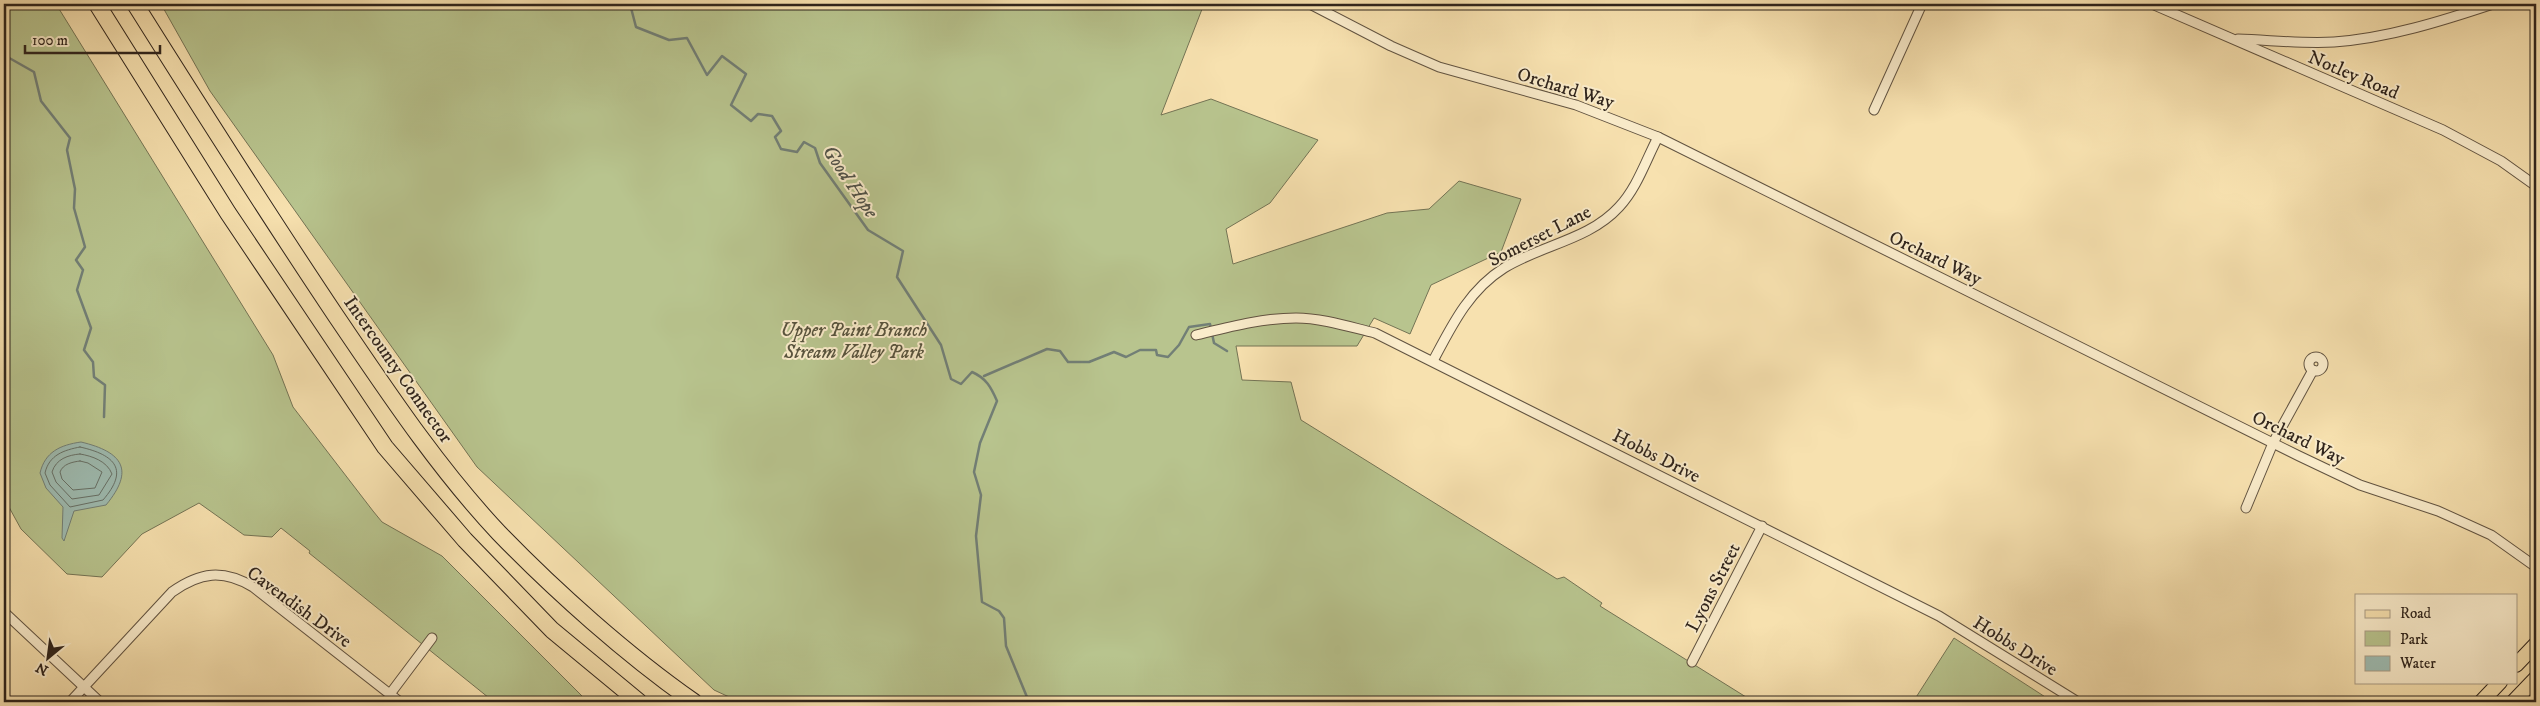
<svg xmlns="http://www.w3.org/2000/svg" width="2540" height="706" font-family="'IM FELL DW Pica',serif">
	<rect width="100%" height="100%" fill="#f7e1af"/>
	<filter id="stains"><feTurbulence type="fractalNoise" baseFrequency=".004" numOctaves="4"/><feColorMatrix values="0 0 0 0 .2 0 0 0 0 .09 0 0 0 0 .02 0 0 0 .5 -.17"/></filter>
	<radialGradient id="worn" r=".72"><stop offset=".6" stop-color="#630" stop-opacity="0"/><stop offset="1" stop-color="#630" stop-opacity=".3"/></radialGradient>
	<g fill="#b8c48e" stroke="#747455">
		<path d="M 4,4 L 56,4 L 273,355 L 293,407 L 373,511 L 382,522 L 442,556 L 588,702 L 494,702 L 309,553 L 310,551 L 281,528 L 272,537 L 244,535 L 199,503 L 142,534 L 102,577 L 67,574 L 21,529 L 4,498 Z"/>
		<path d="M 161,4 L 921,4 L 929,9 L 957,4 L 1204,4 L 1161,115 L 1211,99 L 1318,140 L 1270,203 L 1226,229 L 1233,264 L 1387,213 L 1429,209 L 1459,181 L 1521,199 L 1501,252 L 1431,285 L 1410,334 L 1374,318 L 1357,346 L 1236,346 L 1242,380 L 1291,382 L 1301,420 L 1557,579 L 1564,577 L 1602,603 L 1600,606 L 1754,702 L 740,702 L 714,690 L 477,467 L 210,91 Z"/>
		<path d="M 1954,638 L 2053,702 L 1913,702 Z"/>
	</g>
	<path fill="#9ebcb2" stroke="#727f76" d="M 81,442 C 123,452 135,470 106,505 L 74,511 L 64,541 L 62,538 L 63,507 L 46,488 L 40,473 C 45,452 60,445 81,442 Z"/>
	<g fill="none" stroke-linecap="round" stroke-linejoin="round">
		<g stroke="#667067" stroke-width="1">
			<path d="M 80,447 C 116,455 129,470 103,500 L 70,507 L 50,485 L 45,473 C 49,455 64,450 80,447 Z"/>
			<path d="M 80,454 C 92,456 107,461 112,474 L 99,495 L 72,499 L 56,482 L 52,472 C 56,459 68,455 80,454 Z"/>
			<path d="M 80,461 L 88,463 L 102,472 L 95,488 L 73,490 L 62,479 L 60,472 C 63,464 72,462 80,461 Z"/>
		</g>
		<g stroke="#727f76" stroke-width="2.5">
			<path d="M 630,4 L 636,27 L 669,40 L 687,38 L 707,75 L 722,56 L 746,74 L 731,105 L 751,121 L 758,114 L 772,116 L 781,131 L 775,137 L 781,149 L 797,152 L 804,142 L 815,148 L 820,163 L 868,230 L 903,251 L 897,277 L 941,345 L 951,379 L 961,384 L 972,372 C 986,378 991,387 997,401 L 980,443 L 974,472 L 981,495 L 976,536 L 982,602 L 999,611 L 1004,618 L 1006,646 L 1029,702"/>
			<path d="M 4,55 L 34,72 L 41,101 L 70,138 L 67,150 L 75,189 L 74,208 L 85,247 L 76,260 L 83,270 L 77,290 L 91,328 L 84,350 L 93,362 L 94,377 L 105,385 L 104,417"/>
			<path d="M 984,376 L 1047,349 L 1060,351 L 1068,362 L 1089,362 L 1114,352 L 1126,357 L 1140,350 L 1156,350 L 1157,355 L 1168,357 L 1179,345 L 1189,327 L 1210,324 L 1214,343 L 1227,351"/>
		</g>
		<g stroke="#615341" stroke-width="11">
			<g id="minor">
				<path d="M 1310,4 L 1391,46 L 1439,67 L 1576,105 L 1658,137 L 2299,456 L 2360,485 L 2438,511 L 2491,535 L 2536,567"/>
				<path d="M 2152,4 L 2443,130 L 2501,161 L 2536,186"/>
				<path d="M 2238,39 C 2270,40 2302,44 2334,42 C 2388,38 2442,21 2493,4"/>
				<path d="M 1874,110 L 1922,4"/>
				<path d="M 1196,335 C 1229,327 1262,318 1296,318 C 1322,318 1350,327 1375,333 L 1939,616 L 2078,702"/>
				<circle cx="2316" cy="364" r="7"/>
				<path d="M 1433,361 C 1452,325 1469,290 1504,268 C 1541,245 1589,240 1619,207 C 1637,188 1646,160 1658,137"/>
				<path d="M 2246,508 L 2273,443 L 2313,370"/>
				<path d="M 4,612 L 100,702"/>
				<path d="M 1692,662 L 1762,526"/>
				<path d="M 390,694 L 432,638"/>
				<path d="M 70,702 L 172,592 C 200,572 223,569 253,587 L 400,702"/>
			</g>
		</g>
		<g stroke="#2f241c" stroke-width="16">
			<g id="primary">
				<path d="M 2516,665 L 2536,644"/>
				<path d="M 2481,702 L 2500,682"/>
				<path d="M 2513,702 L 2536,678"/>
			</g>
		</g>
		<g stroke="#2f241c" stroke-width="18">
			<g id="motorway">
				<path d="M 97,4 L 228,213 L 385,447 L 465,540 L 552,630 L 639,702"/>
				<path d="M 135,4 C 201,109 267,213 336,316 C 387,391 437,467 499,533 C 555,591 628,656 694,702"/>
			</g>
		</g>
		<use href="#minor" stroke="#faeccb" stroke-width="9"/>
		<use href="#primary" stroke="#f7e1af" stroke-width="14"/>
		<use href="#motorway" stroke="#f7e1af" stroke-width="16"/>
	</g>
	<g text-anchor="middle" stroke-width="4" stroke-linejoin="round" paint-order="stroke">
		<g font-size="19" fill="#2f241c" stroke="#faeccb">
			<text transform="translate(2354 74) rotate(23)" y="7">Notley Road</text>
			<text transform="translate(1566 87) rotate(17)" y="7">Orchard Way</text>
			<text transform="translate(1539 235) rotate(-27)" y="7">Somerset Lane</text>
			<text transform="translate(1936 257) rotate(26)" y="7">Orchard Way</text>
			<text transform="translate(399 369) rotate(55)" y="7">Intercounty Connector</text>
			<text transform="translate(2299 437) rotate(26)" y="7">Orchard Way</text>
			<text transform="translate(1657 455) rotate(27)" y="7">Hobbs Drive</text>
			<text transform="translate(1712 587) rotate(-63)" y="7">Lyons Street</text>
			<text transform="translate(300 606) rotate(36)" y="7">Cavendish Drive</text>
			<text transform="translate(2016 645) rotate(32)" y="7">Hobbs Drive</text>
		</g>
		<g font-size="19" font-style="italic" fill="#58543e" stroke="#faeccb">
			<text x="854" y="336">Upper Paint Branch<tspan x="854" dy="22">Stream Valley Park</tspan></text>
		</g>
		<g font-size="20" font-style="italic" fill="#505249" stroke="#faeccb">
			<text transform="translate(851 181) rotate(56)" y="7">Good Hope</text>
		</g>
	</g>
	<rect width="2540" height="706" fill="none" stroke="#f7e1af" stroke-width="20"/>
	<rect x="5" y="5" width="2530" height="696" fill="none" stroke="#2f241c" stroke-width="2.5"/>
	<rect x="10" y="10" width="2520" height="686" fill="none" stroke="#2f241c"/>
	<rect x="2355" y="594" width="162" height="90" fill="#faeccb" stroke="#a99c85"/>
	<rect x="2365" y="610" width="25" height="8" fill="#f7e1af" stroke="#a99c85"/>
	<text x="2400" y="618" font-size="15" fill="#2f241c">Road</text>
	<rect x="2365" y="631" width="25" height="15" fill="#b8c48e" stroke="#a99c85"/>
	<text x="2400" y="644" font-size="15" fill="#2f241c">Park</text>
	<rect x="2365" y="656" width="25" height="15" fill="#9ebcb2" stroke="#a99c85"/>
	<text x="2400" y="668" font-size="15" fill="#2f241c">Water</text>
	<g transform="translate(48 658) rotate(209)" stroke="#faeccb" stroke-width="4" paint-order="stroke">
	<path d="M0-4L9 19L0 12L-9 19Z" fill="#2f241c"/>
	<text y="-8" font-size="14" font-weight="bold" text-anchor="middle" fill="#2f241c">N</text>
	</g>
	<path d="M25 45v8h135v-8" fill="none" stroke="#2f241c" stroke-width="2.5"/>
	<text x="32" y="45" font-size="15" fill="#2f241c" stroke="#faeccb" stroke-width="4" paint-order="stroke">100 m</text>
	<rect width="100%" height="100%" filter="url(#stains)"/>
	<rect width="100%" height="100%" fill="url(#worn)"/>
</svg>
